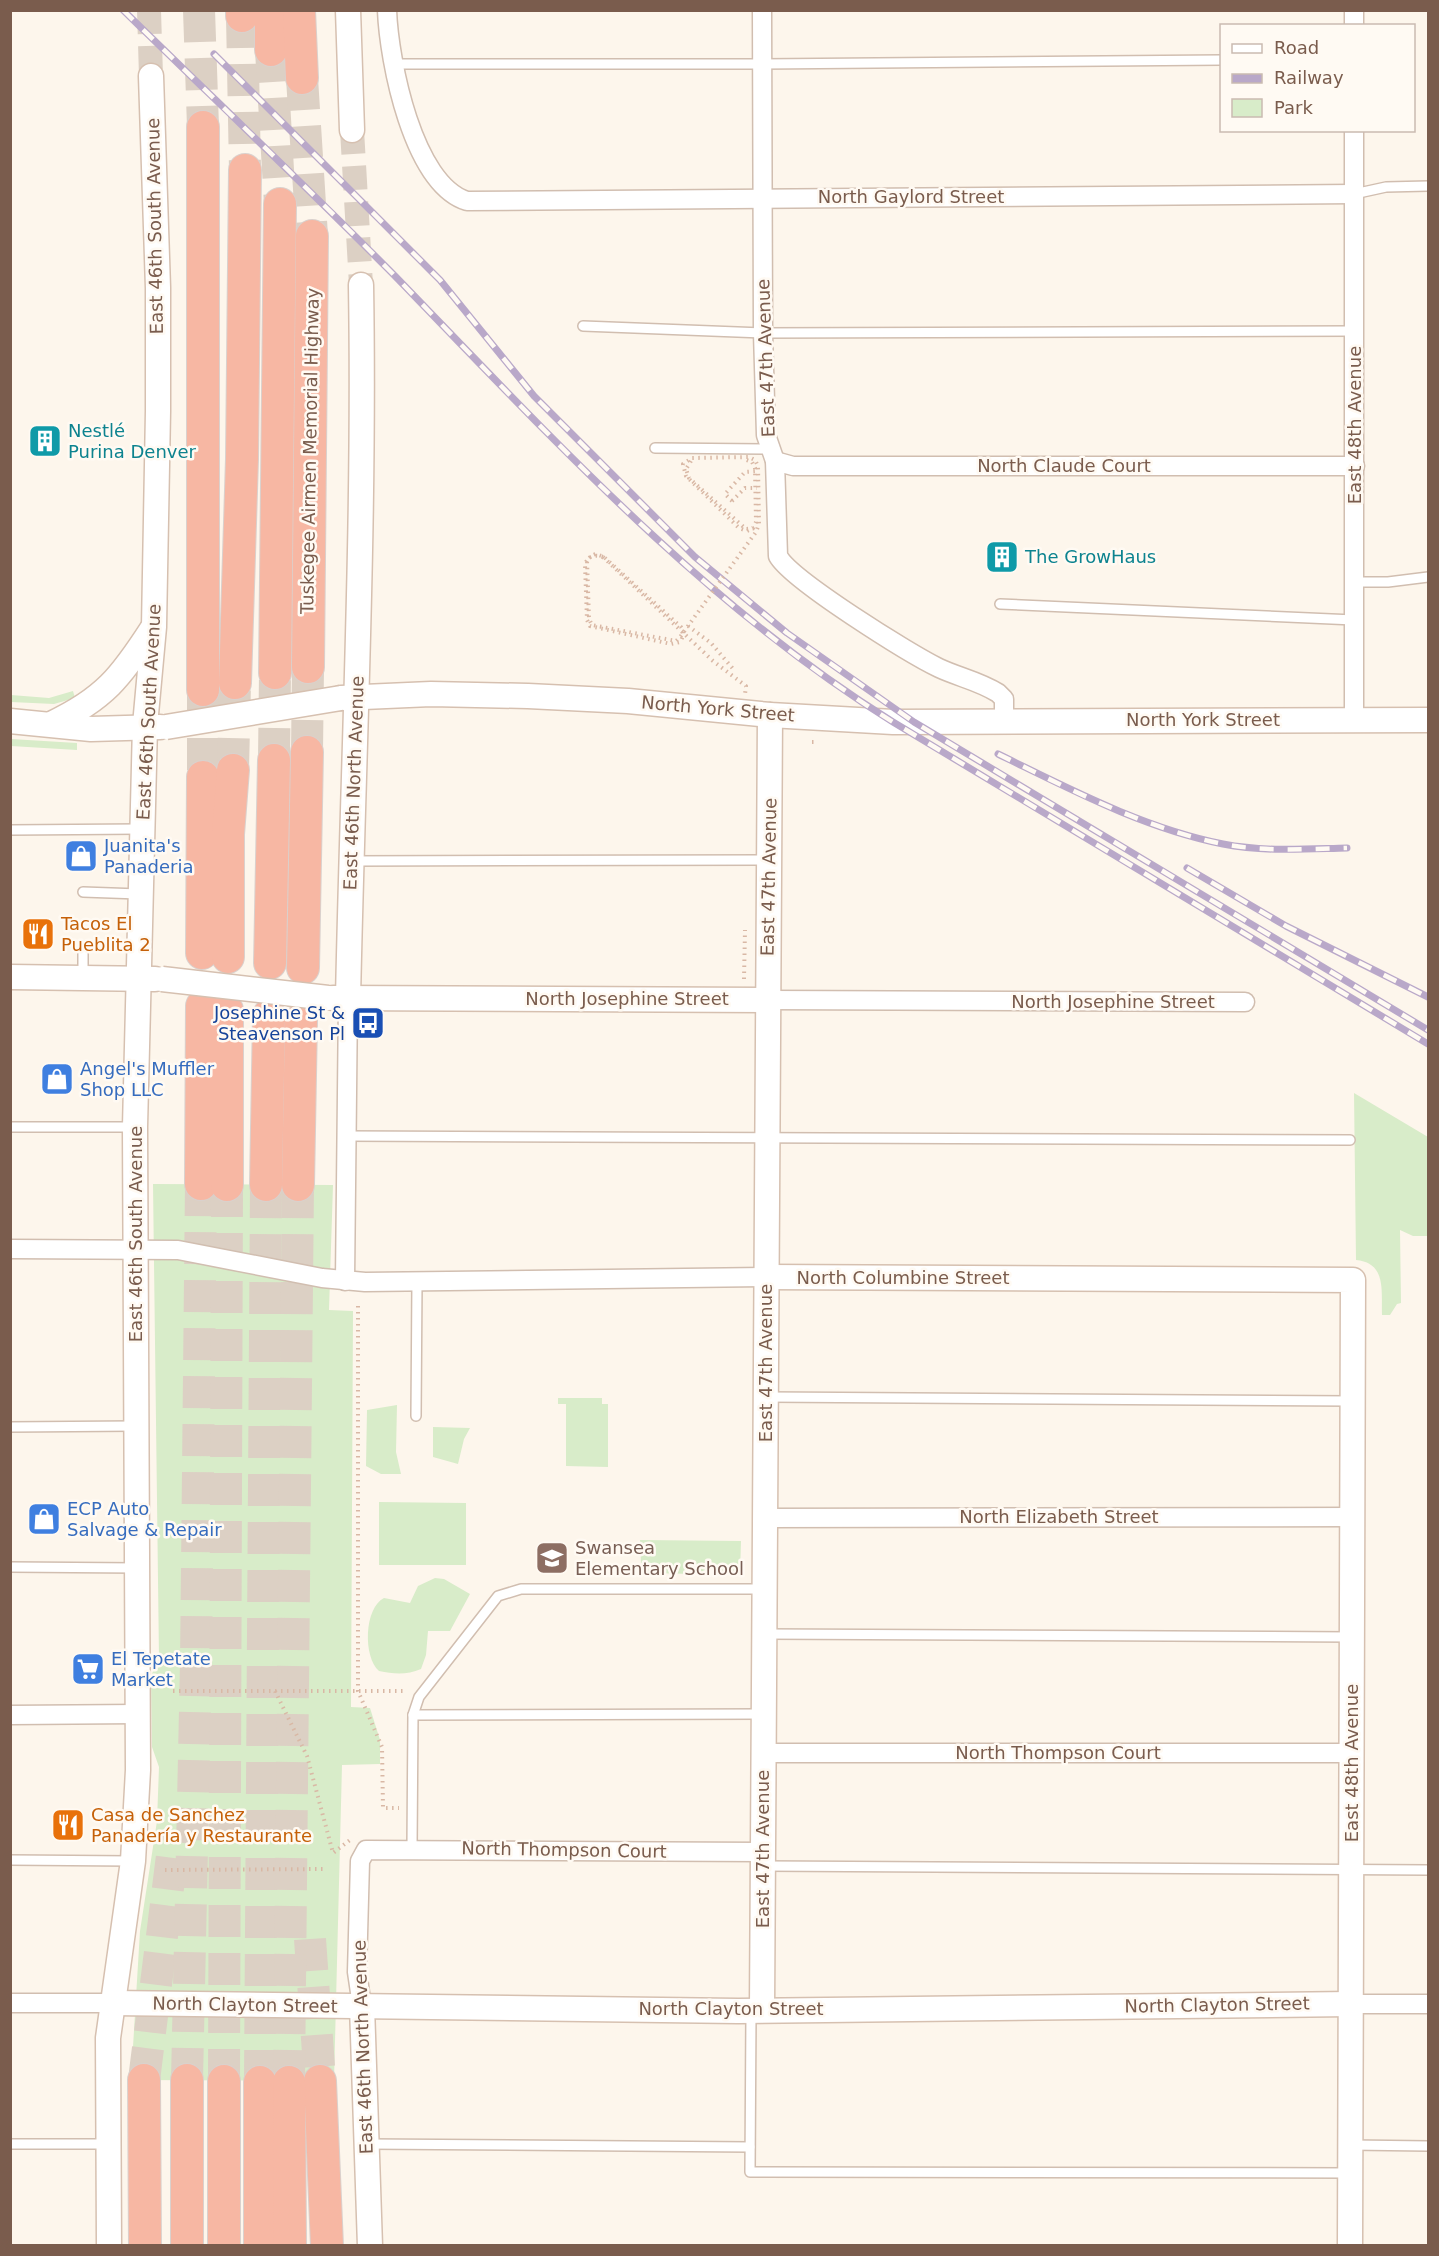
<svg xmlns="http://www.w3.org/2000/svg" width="1439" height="2256" font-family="'DejaVu Sans',sans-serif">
	<rect width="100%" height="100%" fill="#fdf6ec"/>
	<g fill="#d8ecc9">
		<path d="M 73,691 L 75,698 L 54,704 L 11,702 L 11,695 L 49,698 Z"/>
		<path d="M 11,739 L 77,743 L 77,750 L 11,746 Z"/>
		<path d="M 1354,1093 L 1428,1137 L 1428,1236 L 1413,1236 L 1400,1230 L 1401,1303 L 1397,1304 L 1390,1315 L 1382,1315 C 1381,1291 1387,1263 1356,1260 Z"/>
		<path d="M 153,1184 L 333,1185 L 329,1310 L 353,1311 L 351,1707 L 370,1708 L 380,1740 L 380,1764 L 342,1765 L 334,2081 L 131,2080 L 140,1931 L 157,1821 L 159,1767 L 152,1747 L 151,1676 L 159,1658 Z"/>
		<path d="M 558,1398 L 602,1398 L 602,1404 L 608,1404 L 608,1467 L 566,1466 L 566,1404 L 558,1404 Z"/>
		<path d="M 397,1405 L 396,1452 L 401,1474 L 381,1474 L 366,1466 L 367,1410 Z"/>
		<path d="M 433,1427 L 470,1428 L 464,1439 L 458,1464 L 433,1457 Z"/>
		<path d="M 379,1502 L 466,1503 L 466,1565 L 379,1565 Z"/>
		<path d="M 640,1540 L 741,1541 L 740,1575 L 649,1573 L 641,1564 Z"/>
		<path d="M 435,1578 L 444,1579 L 470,1594 L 450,1631 L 428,1631 L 426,1655 L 421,1669 C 407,1675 394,1674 379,1671 C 363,1657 364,1608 384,1598 L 410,1603 L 418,1586 Z"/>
	</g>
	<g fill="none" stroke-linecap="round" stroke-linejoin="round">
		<g stroke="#dcd0c4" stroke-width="24" stroke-dasharray="24 12" stroke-linecap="butt">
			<path d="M 149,10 L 151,76"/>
			<path d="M 352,130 L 361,285"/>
		</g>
		<g stroke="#dcd0c4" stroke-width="32" stroke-dasharray="32 16" stroke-linecap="butt">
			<path d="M 199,10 L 203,127"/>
			<path d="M 242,16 L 245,170"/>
			<path d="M 271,50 L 280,204"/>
			<path d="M 302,78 L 312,236"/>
			<path d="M 203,690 L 203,777"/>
			<path d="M 307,752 L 308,667"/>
			<path d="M 274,760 L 275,673"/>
			<path d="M 233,770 L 235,683"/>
			<path d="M 310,1939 L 320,2081"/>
			<path d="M 144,2080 L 175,1832"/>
			<path d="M 187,2080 L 196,1664 L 201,1184"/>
			<path d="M 224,2081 L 227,1185"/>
			<path d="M 260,2082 L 266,1185"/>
			<path d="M 289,2082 L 298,1185"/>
		</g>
		<g stroke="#d1beb0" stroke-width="12">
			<g id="lane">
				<path d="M 392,64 L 763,64 L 1222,60"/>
				<path d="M 1354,194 L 1386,187 L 1428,186"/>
				<path d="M 583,326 L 763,333 L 1355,331"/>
				<path d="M 655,448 L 771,449"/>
				<path d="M 1354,582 L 1388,582 L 1428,577"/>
				<path d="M 1000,604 L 1354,620"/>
				<path d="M 10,830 L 140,829"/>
				<path d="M 352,861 L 767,860"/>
				<path d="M 83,892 L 139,894"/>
				<path d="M 83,950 L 83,977"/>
				<path d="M 10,1127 L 134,1127"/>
				<path d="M 346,1136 L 1350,1140"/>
				<path d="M 768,1397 L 1351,1401"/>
				<path d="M 416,1416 L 417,1281"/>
				<path d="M 10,1427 L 134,1426"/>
				<path d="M 10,1567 L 137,1568"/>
				<path d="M 766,1634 L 1352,1637"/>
				<path d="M 413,1715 L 761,1714"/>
				<path d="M 412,1848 L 413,1715 L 419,1697 L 498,1596 L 521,1589 L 762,1589"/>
				<path d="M 10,1860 L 131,1861"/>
				<path d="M 765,1866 L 1428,1870"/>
				<path d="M 751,2013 L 750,2172 L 1348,2173"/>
				<path d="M 10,2144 L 107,2144"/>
				<path d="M 368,2144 L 750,2147"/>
				<path d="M 1351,2145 L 1428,2146"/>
			</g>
		</g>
		<g stroke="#d1beb0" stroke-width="21">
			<g id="street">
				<path d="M 387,10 C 389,62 413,184 467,201 L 1354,194"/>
				<path d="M 762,10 L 763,333 L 766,435 L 775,461 L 778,556 C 791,580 910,654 939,668 C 958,677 979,681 998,693 L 1004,699 L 1004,721"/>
				<path d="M 1354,26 L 1354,10"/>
				<path d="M 775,461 L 793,466 L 1355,466"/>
				<path d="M 1354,720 L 1354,130"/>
				<path d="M 768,1000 L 1245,1002"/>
				<path d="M 10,1249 L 178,1250 L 322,1278 L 365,1282 L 766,1277"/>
				<path d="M 345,1281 L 348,999"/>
				<path d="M 765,1518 L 1353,1517"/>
				<path d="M 10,1715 L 139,1714"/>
				<path d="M 763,1753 L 1352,1753"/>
				<path d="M 10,2003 L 112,2003"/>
				<path d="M 1351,2004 L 1428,2004"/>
				<path d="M 362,2006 L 357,1972 L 360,1861 L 366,1850 L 763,1852"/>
			</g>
		</g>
		<g stroke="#d6c0b0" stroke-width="27">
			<g id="secondary">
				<path d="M 348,10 L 352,130"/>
				<path d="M 341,698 L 431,694 L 528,696 L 628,701 L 770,715 L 893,722 L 1428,720"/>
				<path d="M 10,721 L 91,729 L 160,727"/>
				<path d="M 51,724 C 104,699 121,677 152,629"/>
				<path d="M 10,977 L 155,979"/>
				<path d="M 333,998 L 768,1000"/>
				<path d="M 348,999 C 353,761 365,523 361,285"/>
				<path d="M 766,1277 L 1353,1280 L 1350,2246"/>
				<path d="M 112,2003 L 738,2011 L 1351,2004"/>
				<path d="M 362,2006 L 370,2246"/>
				<path d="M 762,2010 L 770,715"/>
				<path d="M 109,2246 L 108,2038 L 133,1861 L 138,1770 L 135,1127 L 145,725 L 154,627 L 158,411 L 158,288 L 151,76"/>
			</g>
		</g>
		<g stroke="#dad1cd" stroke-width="34">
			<g id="highway">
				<path d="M 242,10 L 242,16"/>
				<path d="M 271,10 L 271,50"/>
				<path d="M 299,10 L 302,78"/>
				<path d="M 203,127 L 203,690"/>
				<path d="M 308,667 L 312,236"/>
				<path d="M 275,673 L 280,204"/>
				<path d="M 235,683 L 242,459 L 245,170"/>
				<path d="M 202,953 L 203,777"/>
				<path d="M 228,957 L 228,834 L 233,770"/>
				<path d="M 270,963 L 274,760"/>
				<path d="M 303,968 L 307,752"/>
				<path d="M 201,1184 L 202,1006"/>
				<path d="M 227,1185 L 227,1010"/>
				<path d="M 266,1185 L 269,1015"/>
				<path d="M 298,1185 L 301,1020"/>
				<path d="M 144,2080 L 145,2246"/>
				<path d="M 224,2081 L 224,2246"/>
				<path d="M 320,2081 L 327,2246"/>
				<path d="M 260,2082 L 260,2246"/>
				<path d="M 289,2082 L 290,2246"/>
				<path d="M 187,2246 L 187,2080"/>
			</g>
		</g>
		<g stroke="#d9b8a5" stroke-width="4" stroke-dasharray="1.5 4.5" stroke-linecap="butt">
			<path d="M 691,461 L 686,469 L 689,478 L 746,529 L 758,528"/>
			<path d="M 732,501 L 725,494 L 745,472 L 758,471"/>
			<path d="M 603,557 L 713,661 L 746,686 L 745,694"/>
			<path d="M 688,626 L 711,643 L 734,670"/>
			<path d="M 812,742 L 818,742"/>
			<path d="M 744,979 L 745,930"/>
			<path d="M 358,1306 L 358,1691 L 382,1747 L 383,1808 L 399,1808"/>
			<path d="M 173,1691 L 404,1691"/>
			<path d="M 275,1691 L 307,1756 L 333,1853 L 350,1840"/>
			<path d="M 165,1870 L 327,1869"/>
		</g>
		<use href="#lane" stroke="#fff" stroke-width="9"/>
		<use href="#street" stroke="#fff" stroke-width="18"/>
		<use href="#secondary" stroke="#fff" stroke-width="24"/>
		<use href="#highway" stroke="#f7b7a3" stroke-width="32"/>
		<g stroke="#b9a8c9" stroke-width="7">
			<g id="rail">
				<path d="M 123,10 C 214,99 306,186 395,276 C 550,436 703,604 893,722 L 1428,1044"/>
				<path d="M 214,54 L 440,280 L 534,396 L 695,557 L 787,633 L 914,722 L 1428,1030"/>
				<path d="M 998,754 C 1070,789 1143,828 1223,844 C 1264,852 1305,849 1347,848"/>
				<path d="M 1187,868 L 1286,926 L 1428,997"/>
			</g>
		</g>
		<use href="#rail" stroke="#fffaf3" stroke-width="4.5" stroke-dasharray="14" stroke-linecap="butt"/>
		<g stroke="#d6c0b0" stroke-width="27" stroke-linecap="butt">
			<g id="secondary-bridge">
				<path d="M 166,727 L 341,698"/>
				<path d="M 162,979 L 328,998"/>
			</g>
		</g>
		<g stroke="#d9b8a5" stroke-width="4" stroke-dasharray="1.5 4.5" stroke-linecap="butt">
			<path d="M 732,501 L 745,488 L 757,488"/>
			<path d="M 603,557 C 595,554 587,556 585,565 L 587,620 L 590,626 L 671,644 L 680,642 C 683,637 685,632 681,627 L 604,557 L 596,554 C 592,555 590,557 587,560 L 589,619 L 592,625 L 676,641 C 681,637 684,631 688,626 L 756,532 L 759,524 L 758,466 L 755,460 L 749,457 L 692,458 L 683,464 L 686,476 L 739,528 L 747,531 L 753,528 L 756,522 L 755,468 L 752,462 L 744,459"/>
		</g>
		<use href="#secondary-bridge" stroke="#fff" stroke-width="24"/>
	</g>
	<defs>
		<g id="building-square" transform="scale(1.725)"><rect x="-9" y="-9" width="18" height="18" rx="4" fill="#0f9aa8" stroke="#fffaf3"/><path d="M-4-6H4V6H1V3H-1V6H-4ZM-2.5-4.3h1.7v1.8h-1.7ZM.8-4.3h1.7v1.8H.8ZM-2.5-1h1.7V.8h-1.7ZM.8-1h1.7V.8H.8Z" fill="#fff"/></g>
		<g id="shop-square" transform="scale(1.725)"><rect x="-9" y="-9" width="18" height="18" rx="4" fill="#3f7fe0" stroke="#fffaf3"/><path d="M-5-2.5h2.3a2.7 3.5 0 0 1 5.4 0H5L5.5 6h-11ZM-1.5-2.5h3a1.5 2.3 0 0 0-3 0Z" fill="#fff"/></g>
		<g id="restaurant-square" transform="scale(1.725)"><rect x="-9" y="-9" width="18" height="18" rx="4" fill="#e8710a" stroke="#fffaf3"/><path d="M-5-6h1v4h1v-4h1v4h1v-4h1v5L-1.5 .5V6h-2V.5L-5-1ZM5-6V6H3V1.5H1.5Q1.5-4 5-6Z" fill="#fff"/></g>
		<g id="bus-square" transform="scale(1.725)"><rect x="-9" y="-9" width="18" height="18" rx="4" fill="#1a4fb4" stroke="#fffaf3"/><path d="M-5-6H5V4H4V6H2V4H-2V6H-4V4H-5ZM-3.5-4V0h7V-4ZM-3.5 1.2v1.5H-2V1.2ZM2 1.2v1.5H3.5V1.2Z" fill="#fff"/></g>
		<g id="school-square" transform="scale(1.725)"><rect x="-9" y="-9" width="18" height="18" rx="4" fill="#8d6e63" stroke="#fffaf3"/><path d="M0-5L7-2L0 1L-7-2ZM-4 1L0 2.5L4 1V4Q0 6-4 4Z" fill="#fff"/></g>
		<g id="supermarket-square" transform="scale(1.725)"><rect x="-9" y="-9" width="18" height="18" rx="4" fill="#3f7fe0" stroke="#fffaf3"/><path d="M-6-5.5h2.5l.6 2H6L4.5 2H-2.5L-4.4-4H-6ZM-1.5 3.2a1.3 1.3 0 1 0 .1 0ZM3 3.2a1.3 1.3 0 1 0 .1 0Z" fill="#fff"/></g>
	</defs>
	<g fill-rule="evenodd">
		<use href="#building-square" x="45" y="441"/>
		<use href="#building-square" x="1002" y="557"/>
		<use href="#shop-square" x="81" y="856"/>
		<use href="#restaurant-square" x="38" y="934"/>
		<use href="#bus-square" x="368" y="1023"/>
		<use href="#shop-square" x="57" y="1079"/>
		<use href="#shop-square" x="44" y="1519"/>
		<use href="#school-square" x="552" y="1558"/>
		<use href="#supermarket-square" x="88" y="1669"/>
		<use href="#restaurant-square" x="68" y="1825"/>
	</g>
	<g text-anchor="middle" stroke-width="5" stroke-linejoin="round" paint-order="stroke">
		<g font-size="18" fill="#7a5c4d" stroke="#fffaf3">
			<text x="911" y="203">North Gaylord Street</text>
			<text transform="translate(155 226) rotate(-91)" y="6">East 46th South Avenue</text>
			<text transform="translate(766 358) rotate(-92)" y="6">East 47th Avenue</text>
			<text transform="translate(1355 425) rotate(-90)" y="6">East 48th Avenue</text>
			<text transform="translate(310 451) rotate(-89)" y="6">Tuskegee Airmen Memorial Highway</text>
			<text x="1064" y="472">North Claude Court</text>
			<text transform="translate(718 709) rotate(5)" y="6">North York Street</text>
			<text transform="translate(149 712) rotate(-87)" y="6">East 46th South Avenue</text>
			<text x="1203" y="726">North York Street</text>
			<text transform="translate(354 783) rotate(-88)" y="6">East 46th North Avenue</text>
			<text transform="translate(769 877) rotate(-89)" y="6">East 47th Avenue</text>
			<text x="627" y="1005">North Josephine Street</text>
			<text x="1113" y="1008">North Josephine Street</text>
			<text transform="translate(136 1234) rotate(-90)" y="6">East 46th South Avenue</text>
			<text x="903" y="1284">North Columbine Street</text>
			<text transform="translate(766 1363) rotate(-90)" y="6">East 47th Avenue</text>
			<text x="1059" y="1523">North Elizabeth Street</text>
			<text x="1058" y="1759">North Thompson Court</text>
			<text transform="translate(1352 1763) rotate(-90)" y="6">East 48th Avenue</text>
			<text transform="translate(763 1849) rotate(-90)" y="6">East 47th Avenue</text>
			<text transform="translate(564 1850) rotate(1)" y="6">North Thompson Court</text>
			<text transform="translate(245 2005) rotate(1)" y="6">North Clayton Street</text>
			<text transform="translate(1217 2005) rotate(-1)" y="6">North Clayton Street</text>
			<text x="731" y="2015">North Clayton Street</text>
			<text transform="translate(363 2047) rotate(-92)" y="6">East 46th North Avenue</text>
		</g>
		<g font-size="18" fill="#0d838f" stroke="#fffaf3" text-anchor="start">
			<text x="68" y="437">Nestlé<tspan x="68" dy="21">Purina Denver</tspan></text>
			<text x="1025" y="563">The GrowHaus</text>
		</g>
		<g font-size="18" fill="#366cbe" stroke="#fffaf3" text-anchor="start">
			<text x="104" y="852">Juanita's<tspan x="104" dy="21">Panaderia</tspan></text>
			<text x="80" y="1075">Angel's Muffler<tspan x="80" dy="21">Shop LLC</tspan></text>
			<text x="67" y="1515">ECP Auto<tspan x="67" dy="21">Salvage &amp; Repair</tspan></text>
			<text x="111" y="1665">El Tepetate<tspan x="111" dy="21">Market</tspan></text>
		</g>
		<g font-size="18" fill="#c56008" stroke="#fffaf3" text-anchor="start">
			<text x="61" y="930">Tacos El<tspan x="61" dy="21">Pueblita 2</tspan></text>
			<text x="91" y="1821">Casa de Sanchez<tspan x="91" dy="21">Panadería y Restaurante</tspan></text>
		</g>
		<g font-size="18" fill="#164399" stroke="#fffaf3" text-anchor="end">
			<text x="345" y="1019">Josephine St &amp;<tspan x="345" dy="21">Steavenson Pl</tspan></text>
		</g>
		<g font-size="18" fill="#785e54" stroke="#fffaf3" text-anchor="start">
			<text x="575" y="1554">Swansea<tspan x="575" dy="21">Elementary School</tspan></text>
		</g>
	</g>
	<rect width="1439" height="2256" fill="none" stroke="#7a5c4d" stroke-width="24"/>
	<rect x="1220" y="24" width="195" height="108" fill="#fffaf3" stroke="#cabbb1" stroke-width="1.5"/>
	<rect x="1232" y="44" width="30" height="9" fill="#ffffff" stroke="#cabbb1" stroke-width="1.5"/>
	<text x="1274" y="54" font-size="18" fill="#7a5c4d">Road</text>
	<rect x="1232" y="74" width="30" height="9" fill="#b9a8c9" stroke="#cabbb1" stroke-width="1.5"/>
	<text x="1274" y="84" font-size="18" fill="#7a5c4d">Railway</text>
	<rect x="1232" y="99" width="30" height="18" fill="#d8ecc9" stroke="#cabbb1" stroke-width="1.5"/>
	<text x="1274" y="114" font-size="18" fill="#7a5c4d">Park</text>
</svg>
